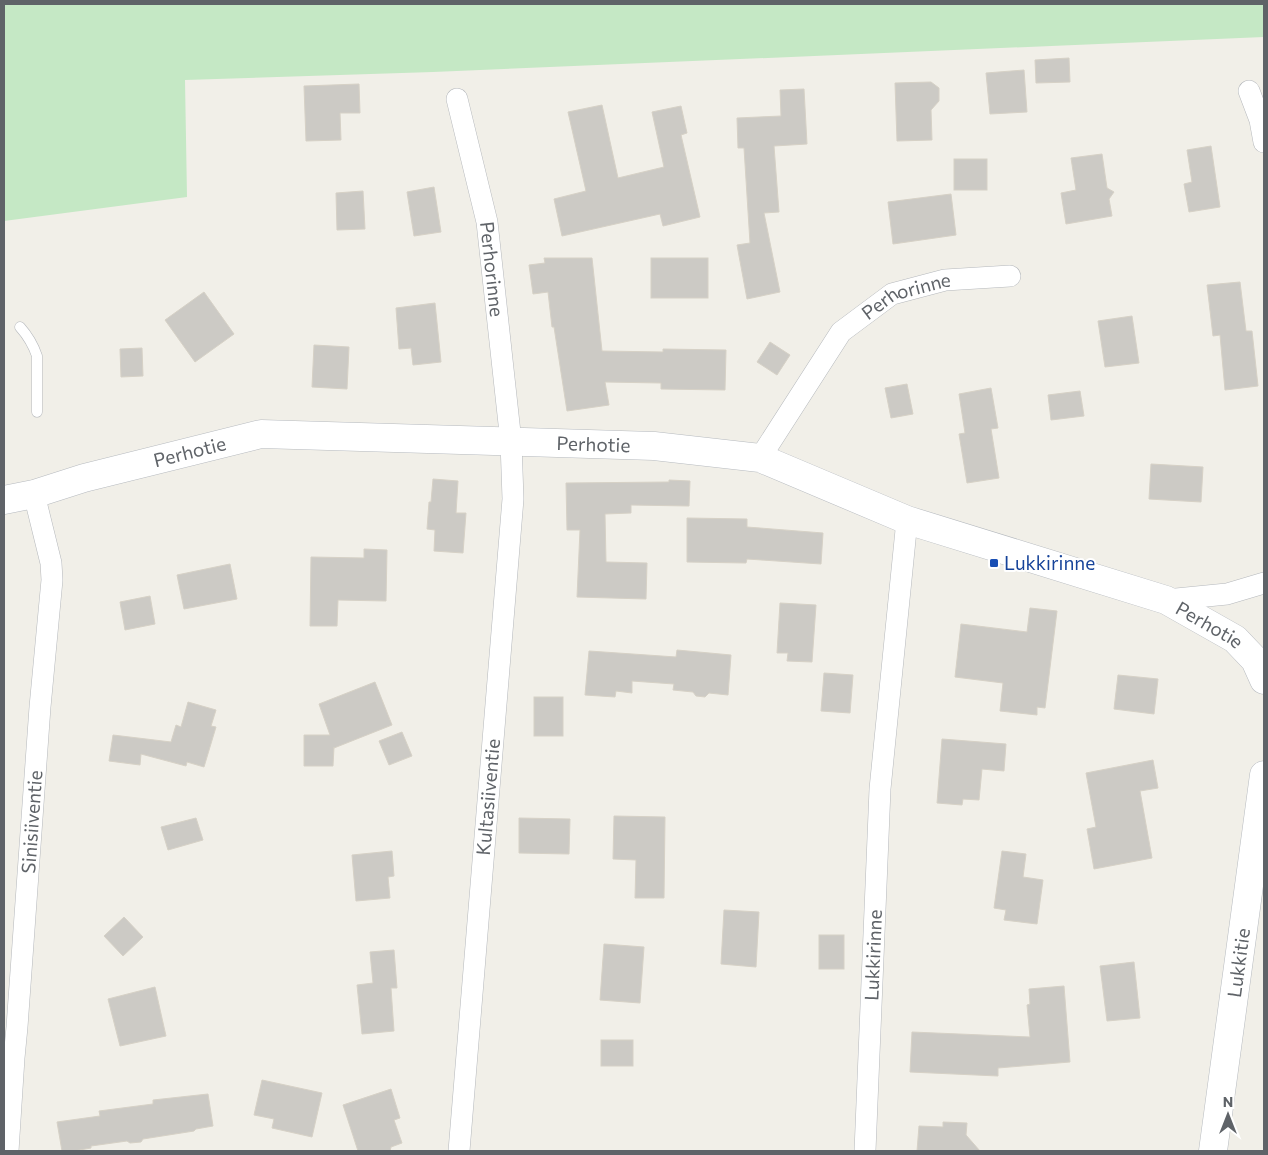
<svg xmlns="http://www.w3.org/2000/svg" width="1268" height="1155" font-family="Commissioner,sans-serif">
	<rect width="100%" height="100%" fill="#f1efe8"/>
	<path fill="#c5e8c5" d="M 4,4 L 1264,4 L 1264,37 L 433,72 L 185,80 L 187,197 L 4,221 Z"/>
	<g fill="#cccac5" stroke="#d6d1c6">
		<path d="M 1069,58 L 1070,82 L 1036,83 L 1035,60 Z"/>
		<path d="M 1024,70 L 1027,112 L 990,114 L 986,73 Z"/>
		<path d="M 931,82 L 939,88 L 939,101 L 931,110 L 932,140 L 897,141 L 895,83 Z"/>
		<path d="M 359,84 L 360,113 L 340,113 L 341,140 L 306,141 L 304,86 Z"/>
		<path d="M 804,89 L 807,144 L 774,146 L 779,212 L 764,213 L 780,292 L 747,299 L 737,245 L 750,243 L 744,148 L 738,148 L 737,118 L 781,116 L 780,90 Z"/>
		<path d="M 602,105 L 618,178 L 664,167 L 652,112 L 681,106 L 687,133 L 681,135 L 700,217 L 663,226 L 660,214 L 562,236 L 554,199 L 586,191 L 568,112 Z"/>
		<path d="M 1211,146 L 1220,207 L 1189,212 L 1184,184 L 1192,182 L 1187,150 Z"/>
		<path d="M 1102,154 L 1107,188 L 1114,192 L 1109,199 L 1112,216 L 1066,224 L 1061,193 L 1076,190 L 1071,158 Z"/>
		<rect x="954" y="159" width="33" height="31"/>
		<path d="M 434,187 L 441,232 L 414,236 L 407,192 Z"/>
		<path d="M 363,191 L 365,229 L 337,230 L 336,193 Z"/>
		<path d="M 951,194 L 956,235 L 893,244 L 888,202 Z"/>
		<path d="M 544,258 L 592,258 L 602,351 L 663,352 L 663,349 L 726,350 L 725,390 L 661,389 L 661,383 L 605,382 L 609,405 L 567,411 L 554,327 L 552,327 L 548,292 L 533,294 L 529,265 L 545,263 Z"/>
		<rect x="651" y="258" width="57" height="40"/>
		<path d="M 1240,282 L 1246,331 L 1252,331 L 1258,386 L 1225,390 L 1220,335 L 1213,336 L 1207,285 Z"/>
		<path d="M 204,292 L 234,334 L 195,362 L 165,320 Z"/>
		<path d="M 435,303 L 441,362 L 413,365 L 411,348 L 399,349 L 396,308 Z"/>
		<path d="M 1132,316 L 1139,363 L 1105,367 L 1098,321 Z"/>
		<path d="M 770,342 L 790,355 L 777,375 L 757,362 Z"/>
		<path d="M 314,345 L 349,347 L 347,389 L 312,387 Z"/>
		<path d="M 142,348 L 143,376 L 121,377 L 120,349 Z"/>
		<path d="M 907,384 L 913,414 L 891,418 L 885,388 Z"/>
		<path d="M 991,388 L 998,428 L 991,429 L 999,478 L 967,483 L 959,434 L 965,433 L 959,394 Z"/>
		<path d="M 1080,391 L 1084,416 L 1051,420 L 1048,395 Z"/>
		<path d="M 1151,464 L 1203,467 L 1201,502 L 1149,499 Z"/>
		<path d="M 433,479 L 458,481 L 456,513 L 466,513 L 463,553 L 434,551 L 435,530 L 427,529 L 429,502 L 431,502 Z"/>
		<path d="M 669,480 L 690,481 L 689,506 L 631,505 L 631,513 L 605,514 L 606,562 L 647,563 L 646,599 L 577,597 L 580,530 L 567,530 L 566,483 L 669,482 Z"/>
		<path d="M 687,518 L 747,519 L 747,527 L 823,533 L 821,564 L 747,559 L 746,563 L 687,562 Z"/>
		<path d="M 364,549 L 387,550 L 386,601 L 338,600 L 337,626 L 310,626 L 311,557 L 364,558 Z"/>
		<path d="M 230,564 L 237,599 L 184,609 L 177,575 Z"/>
		<path d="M 150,596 L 155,624 L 125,630 L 120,602 Z"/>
		<path d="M 780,603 L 816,605 L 812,662 L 787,661 L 788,653 L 777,653 Z"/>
		<path d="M 1030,608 L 1057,611 L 1045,708 L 1037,707 L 1037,715 L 1000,711 L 1003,683 L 955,677 L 961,624 L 1027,632 Z"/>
		<path d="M 677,650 L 731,655 L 728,695 L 709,693 L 705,697 L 696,696 L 693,692 L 673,690 L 674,684 L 632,681 L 632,693 L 616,691 L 615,697 L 585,695 L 589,651 L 676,657 Z"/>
		<path d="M 824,673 L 853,675 L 850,713 L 821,711 Z"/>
		<path d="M 1118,675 L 1158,679 L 1154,714 L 1114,709 Z"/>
		<path d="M 375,682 L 392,725 L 334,748 L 334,747 L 333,766 L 304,766 L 304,735 L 330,735 L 319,704 Z"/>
		<rect x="534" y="697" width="29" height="39"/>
		<path d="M 188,702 L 216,710 L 211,726 L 216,727 L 204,767 L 187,762 L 186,766 L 141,754 L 140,765 L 109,761 L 113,735 L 171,742 L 176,725 L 181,727 Z"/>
		<path d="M 402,732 L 412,756 L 389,765 L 379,741 Z"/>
		<path d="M 942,739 L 1006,744 L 1004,771 L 982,769 L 979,800 L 963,799 L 962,805 L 937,803 Z"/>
		<path d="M 1153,760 L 1158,788 L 1140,791 L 1152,858 L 1094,869 L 1087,829 L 1096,827 L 1086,773 Z"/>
		<path d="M 614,816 L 665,817 L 664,898 L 635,898 L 636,860 L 613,859 Z"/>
		<path d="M 196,818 L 203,840 L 168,850 L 161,827 Z"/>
		<path d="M 519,818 L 570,819 L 569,854 L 519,853 Z"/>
		<path d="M 392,851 L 394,876 L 388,877 L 390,898 L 356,901 L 352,855 Z"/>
		<path d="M 1002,851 L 1026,854 L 1023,877 L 1043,880 L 1037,924 L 1004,920 L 1006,910 L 994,908 Z"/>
		<path d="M 724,910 L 759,912 L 756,967 L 721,964 Z"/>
		<path d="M 124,917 L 143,937 L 123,956 L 104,936 Z"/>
		<rect x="819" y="935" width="25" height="34"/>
		<path d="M 604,944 L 644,947 L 640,1003 L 600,1000 Z"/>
		<path d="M 394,950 L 397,988 L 391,988 L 394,1031 L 362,1034 L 357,985 L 373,983 L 370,952 Z"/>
		<path d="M 1134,962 L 1140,1018 L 1107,1021 L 1100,966 Z"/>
		<path d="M 1064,986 L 1070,1062 L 998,1068 L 998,1076 L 910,1072 L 912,1032 L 1030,1037 L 1027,1005 L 1030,1004 L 1029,989 Z"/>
		<path d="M 155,987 L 166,1036 L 120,1046 L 108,999 Z"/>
		<rect x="601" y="1040" width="32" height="26"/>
		<path d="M 262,1080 L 322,1093 L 312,1137 L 272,1128 L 274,1119 L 254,1115 Z"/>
		<path d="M 391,1089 L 400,1118 L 394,1120 L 402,1143 L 391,1147 L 390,1151 L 358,1151 L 343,1105 Z"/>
		<path d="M 208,1094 L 213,1126 L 196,1129 L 194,1131 L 143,1139 L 141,1142 L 130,1143 L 127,1141 L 91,1146 L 91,1148 L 74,1151 L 62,1151 L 57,1122 L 100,1116 L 99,1111 L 153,1104 L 153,1100 Z"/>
		<path d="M 943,1122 L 967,1123 L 966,1135 L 980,1151 L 917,1151 L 919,1126 L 943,1127 Z"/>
	</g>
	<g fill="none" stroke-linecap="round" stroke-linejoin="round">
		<g stroke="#b5b8bc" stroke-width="11">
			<path id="lane" d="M 20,327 C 28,336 33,344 37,356 L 37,412"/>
		</g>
		<g stroke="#b5b8bc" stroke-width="22">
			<g id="street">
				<path d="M 1249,91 L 1260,120 L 1264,142"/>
				<path id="s1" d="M 457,99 L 487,222 L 511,442 L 513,499 L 459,1151"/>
				<path id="s2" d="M 760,458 L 841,332 L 892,294 L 945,280 L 1010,276"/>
				<path d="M 1166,600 L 1227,594 L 1264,583"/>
				<path id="s3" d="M 8,1151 L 14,1058 L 17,1027 L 40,707 L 52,580 L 51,563 L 34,494"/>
				<path id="s4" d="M 865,1151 L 880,789 L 907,520"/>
			</g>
		</g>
		<g stroke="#b6babf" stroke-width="29">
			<g id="secondary">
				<path id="s5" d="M 4,500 L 34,494 L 84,478 L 261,434 L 654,446 L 760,458 L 907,520 L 1166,600 L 1235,639 L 1255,660 L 1264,680"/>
				<path id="s6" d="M 1213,1151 L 1264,775"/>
			</g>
		</g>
		<use href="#lane" stroke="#fff" stroke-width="10"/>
		<use href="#street" stroke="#fff" stroke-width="21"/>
		<use href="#secondary" stroke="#fff" stroke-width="28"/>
	</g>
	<rect fill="#1a4fb4" stroke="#fff" stroke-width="2" x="989" y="558" width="10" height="10" rx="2.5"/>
	<g text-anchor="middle" stroke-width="4" stroke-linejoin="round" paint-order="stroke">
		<g font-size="19" fill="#5f6368" stroke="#fff">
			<text dy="7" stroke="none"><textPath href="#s1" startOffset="174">Perhorinne</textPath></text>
			<text dy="7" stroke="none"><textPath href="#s2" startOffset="226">Perhorinne</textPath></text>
			<text dy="7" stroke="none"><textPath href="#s5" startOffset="598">Perhotie</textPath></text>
			<text dy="7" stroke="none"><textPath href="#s5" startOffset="192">Perhotie</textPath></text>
			<text dy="7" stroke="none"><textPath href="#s5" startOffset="1246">Perhotie</textPath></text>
			<text transform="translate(488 797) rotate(-85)" y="7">Kultasiiventie</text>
			<text dy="7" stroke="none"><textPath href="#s3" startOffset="330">Sinisiiventie</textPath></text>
			<text dy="7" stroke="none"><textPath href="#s4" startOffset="196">Lukkirinne</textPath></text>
			<text dy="7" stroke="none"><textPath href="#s6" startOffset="190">Lukkitie</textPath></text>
		</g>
		<g font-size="19" fill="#164399" stroke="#fff" text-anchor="start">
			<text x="1004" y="570">Lukkirinne</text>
		</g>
	</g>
	<rect width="1268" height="1155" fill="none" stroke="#5f6368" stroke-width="10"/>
	<g transform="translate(1228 1115)" stroke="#ffffff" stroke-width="4" paint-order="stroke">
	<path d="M0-4L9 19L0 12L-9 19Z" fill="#5f6368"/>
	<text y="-8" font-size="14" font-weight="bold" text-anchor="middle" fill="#5f6368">N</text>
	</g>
</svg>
